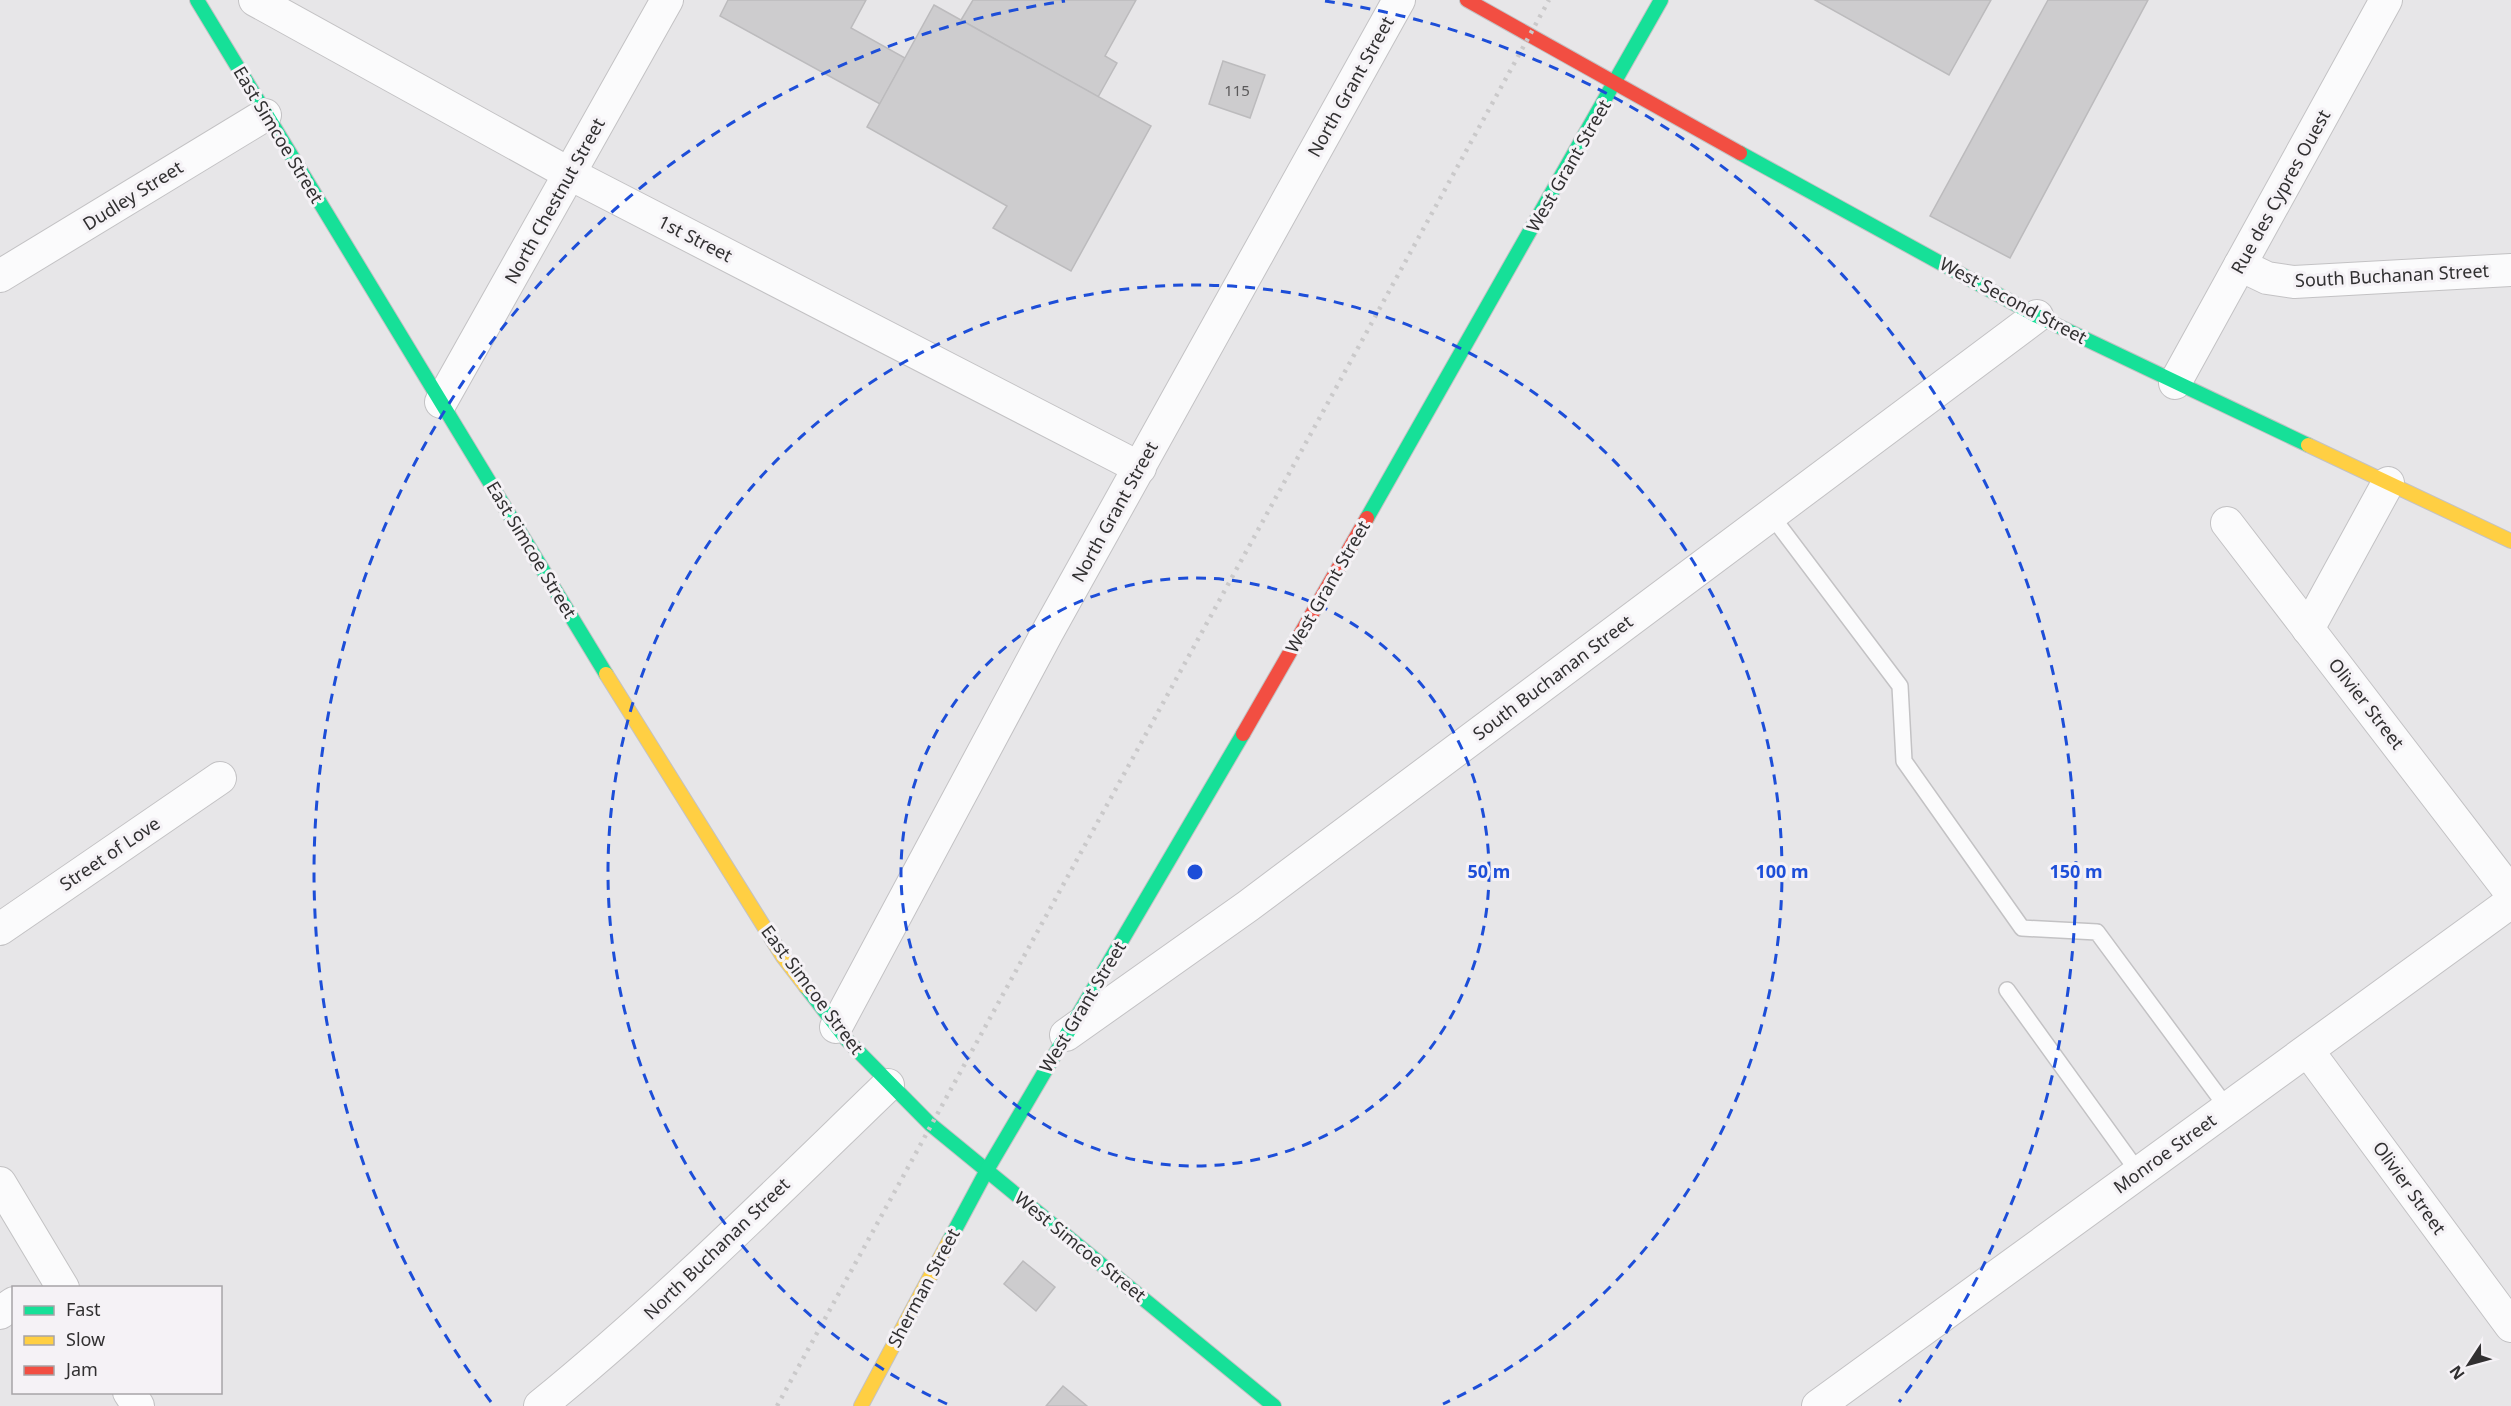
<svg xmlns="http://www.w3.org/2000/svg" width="2511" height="1406" font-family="'Noto Sans',sans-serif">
	<rect width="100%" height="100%" fill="#e7e6e8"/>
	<g fill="#cdccce" stroke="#bcbbbd" stroke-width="1.5">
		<path d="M 728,0 L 866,0 L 851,28 L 905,58 L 880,104 L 720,16 Z"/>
		<path d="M 973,0 L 1136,0 L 1105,56 L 1117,63 L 1098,97 L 961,20 Z"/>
		<path d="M 1815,0 L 1991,0 L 1949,75 Z"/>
		<path d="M 2048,0 L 2148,0 L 2010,258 L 1930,216 Z"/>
		<path d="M 934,5 L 1151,126 L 1071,271 L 993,228 L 1007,206 L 867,127 Z"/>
		<path d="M 1223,61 L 1265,75 L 1250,118 L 1209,104 Z"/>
		<path d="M 1023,1261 L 1055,1287 L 1036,1311 L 1004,1284 Z"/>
		<path d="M 1063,1386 L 1087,1406 L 1046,1406 Z"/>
	</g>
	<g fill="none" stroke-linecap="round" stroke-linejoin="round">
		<g stroke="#c3c2c4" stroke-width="18">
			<g id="lane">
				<path d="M 1771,515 L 1900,686 L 1904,761 L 2022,928 L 2097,932 L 2228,1109"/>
				<path d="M 2007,990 L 2139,1173"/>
			</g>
		</g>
		<g stroke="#c3c2c4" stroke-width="34">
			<g id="street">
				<path d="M 255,0 L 570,174 L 1140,468"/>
				<path d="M 2240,265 L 2267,278 L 2294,282 L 2511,270"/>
				<path d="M 0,276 L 265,115"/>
				<path d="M 2175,383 L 2386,0"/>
				<path d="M 441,402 L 667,0"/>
				<path d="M 2227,523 L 2511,893"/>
				<path d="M 2308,629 L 2388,483"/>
				<path d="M 0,929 L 220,778"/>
				<path d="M 836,1027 L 1047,633 L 1399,0"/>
				<path d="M 1066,1035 L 1248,906 L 2037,316"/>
				<path d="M 2308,1051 L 2511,1326"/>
				<path d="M 0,1183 L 63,1288"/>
				<path d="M 0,1313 L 14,1303"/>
				<path d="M 129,1392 L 138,1406"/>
				<path d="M 540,1406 C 663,1306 774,1195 888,1085"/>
				<path d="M 1818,1406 L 2511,902"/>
			</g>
		</g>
		<g stroke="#c3c2c4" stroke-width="16">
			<g id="fast">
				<path d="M 197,0 L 606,674"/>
				<path d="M 1740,153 L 2037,316 L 2308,445"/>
				<path d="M 1367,518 L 1661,0"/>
				<path d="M 806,987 L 847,1040 L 930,1124 L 1274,1406"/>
				<path d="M 949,1241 L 987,1170 L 1243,734"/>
			</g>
		</g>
		<g stroke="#c3c2c4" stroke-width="16">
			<g id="slow">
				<path d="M 2308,445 L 2511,541"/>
				<path d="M 606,674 L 783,957 L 806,987"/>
				<path d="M 861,1406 L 949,1241"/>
			</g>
		</g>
		<g stroke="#c3c2c4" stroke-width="16">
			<g id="jam">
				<path d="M 1467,0 L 1740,153"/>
				<path d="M 1243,734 L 1367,518"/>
			</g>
		</g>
		<use href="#lane" stroke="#fbfbfc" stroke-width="15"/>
		<use href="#street" stroke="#fbfbfc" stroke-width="32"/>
		<use href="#fast" stroke="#16e098" stroke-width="14"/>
		<use href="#slow" stroke="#ffcf43" stroke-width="14"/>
		<use href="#jam" stroke="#f24e42" stroke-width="14"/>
		<path stroke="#cac9ca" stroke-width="4.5" stroke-dasharray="3 6" stroke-linecap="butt" d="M 777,1406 L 1549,0"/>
	</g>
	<g fill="none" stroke="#1d4ed8" stroke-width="3" stroke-dasharray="10 8">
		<circle cx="1195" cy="872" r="294"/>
		<path d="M947 1404A587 587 0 1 1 1443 1404"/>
		<path d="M491 1402A881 881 0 0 1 1065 1M1325 1A881 881 0 0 1 1899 1402"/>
	</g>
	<g text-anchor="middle" stroke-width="6" stroke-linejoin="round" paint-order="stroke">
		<g font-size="15" fill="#5a595a">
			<text x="1237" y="96">115</text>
		</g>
		<g font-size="18" fill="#313031" stroke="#f5f2f6">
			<text transform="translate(1351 87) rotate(-61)" y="6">North Grant Street</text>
			<text transform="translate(278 135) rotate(59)" y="6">East Simcoe Street</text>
			<text transform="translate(1569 166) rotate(-60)" y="6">West Grant Street</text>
			<text transform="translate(2281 192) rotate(-61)" y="6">Rue des Cypres Ouest</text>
			<text transform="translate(133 196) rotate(-32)" y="6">Dudley Street</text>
			<text transform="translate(555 201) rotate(-61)" y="6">North Chestnut Street</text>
			<text transform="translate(695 239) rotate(27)" y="6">1st Street</text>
			<text transform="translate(2392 276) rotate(-3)" y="6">South Buchanan Street</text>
			<text transform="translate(2013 301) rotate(28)" y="6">West Second Street</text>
			<text transform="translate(1115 512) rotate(-61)" y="6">North Grant Street</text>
			<text transform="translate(531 550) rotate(59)" y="6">East Simcoe Street</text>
			<text transform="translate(1328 587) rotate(-60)" y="6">West Grant Street</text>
			<text transform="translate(1553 678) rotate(-37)" y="6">South Buchanan Street</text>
			<text transform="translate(2366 704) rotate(52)" y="6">Olivier Street</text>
			<text transform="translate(110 854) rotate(-34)" y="6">Street of Love</text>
			<text transform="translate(812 990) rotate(53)" y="6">East Simcoe Street</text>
			<text transform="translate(1083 1007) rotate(-59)" y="6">West Grant Street</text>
			<text transform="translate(2165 1154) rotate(-36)" y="6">Monroe Street</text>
			<text transform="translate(2409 1188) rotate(54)" y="6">Olivier Street</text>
			<text transform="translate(1080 1247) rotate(39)" y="6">West Simcoe Street</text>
			<text transform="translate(717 1249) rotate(-44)" y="6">North Buchanan Street</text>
			<text transform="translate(924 1288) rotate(-62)" y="6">Sherman Street</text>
		</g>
	</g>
	<circle cx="1195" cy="872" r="9" fill="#1d4ed8" stroke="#f5f2f6" stroke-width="3"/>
	<g font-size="18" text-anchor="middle" font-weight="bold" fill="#1d4ed8" stroke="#f5f2f6" stroke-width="6" stroke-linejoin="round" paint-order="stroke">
		<text x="1489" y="878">50 m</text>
		<text x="1782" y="878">100 m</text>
		<text x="2076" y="878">150 m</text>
	</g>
	<rect x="12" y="1286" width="210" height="108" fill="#f5f2f6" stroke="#a7a4a7" stroke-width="1.5"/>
	<rect x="24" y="1306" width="30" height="9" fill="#16e098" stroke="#a7a4a7" stroke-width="1.5"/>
	<text x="66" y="1316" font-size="18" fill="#313031">Fast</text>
	<rect x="24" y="1336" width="30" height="9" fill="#ffcf43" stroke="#a7a4a7" stroke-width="1.5"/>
	<text x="66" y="1346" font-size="18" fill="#313031">Slow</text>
	<rect x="24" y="1366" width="30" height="9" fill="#f24e42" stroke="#a7a4a7" stroke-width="1.5"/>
	<text x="66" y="1376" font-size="18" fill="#313031">Jam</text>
	<g transform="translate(2469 1364) rotate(234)" stroke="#f5f2f6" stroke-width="4.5" paint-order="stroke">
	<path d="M0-4.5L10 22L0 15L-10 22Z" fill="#313031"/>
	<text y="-9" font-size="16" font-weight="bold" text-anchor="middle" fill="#313031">N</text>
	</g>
</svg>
